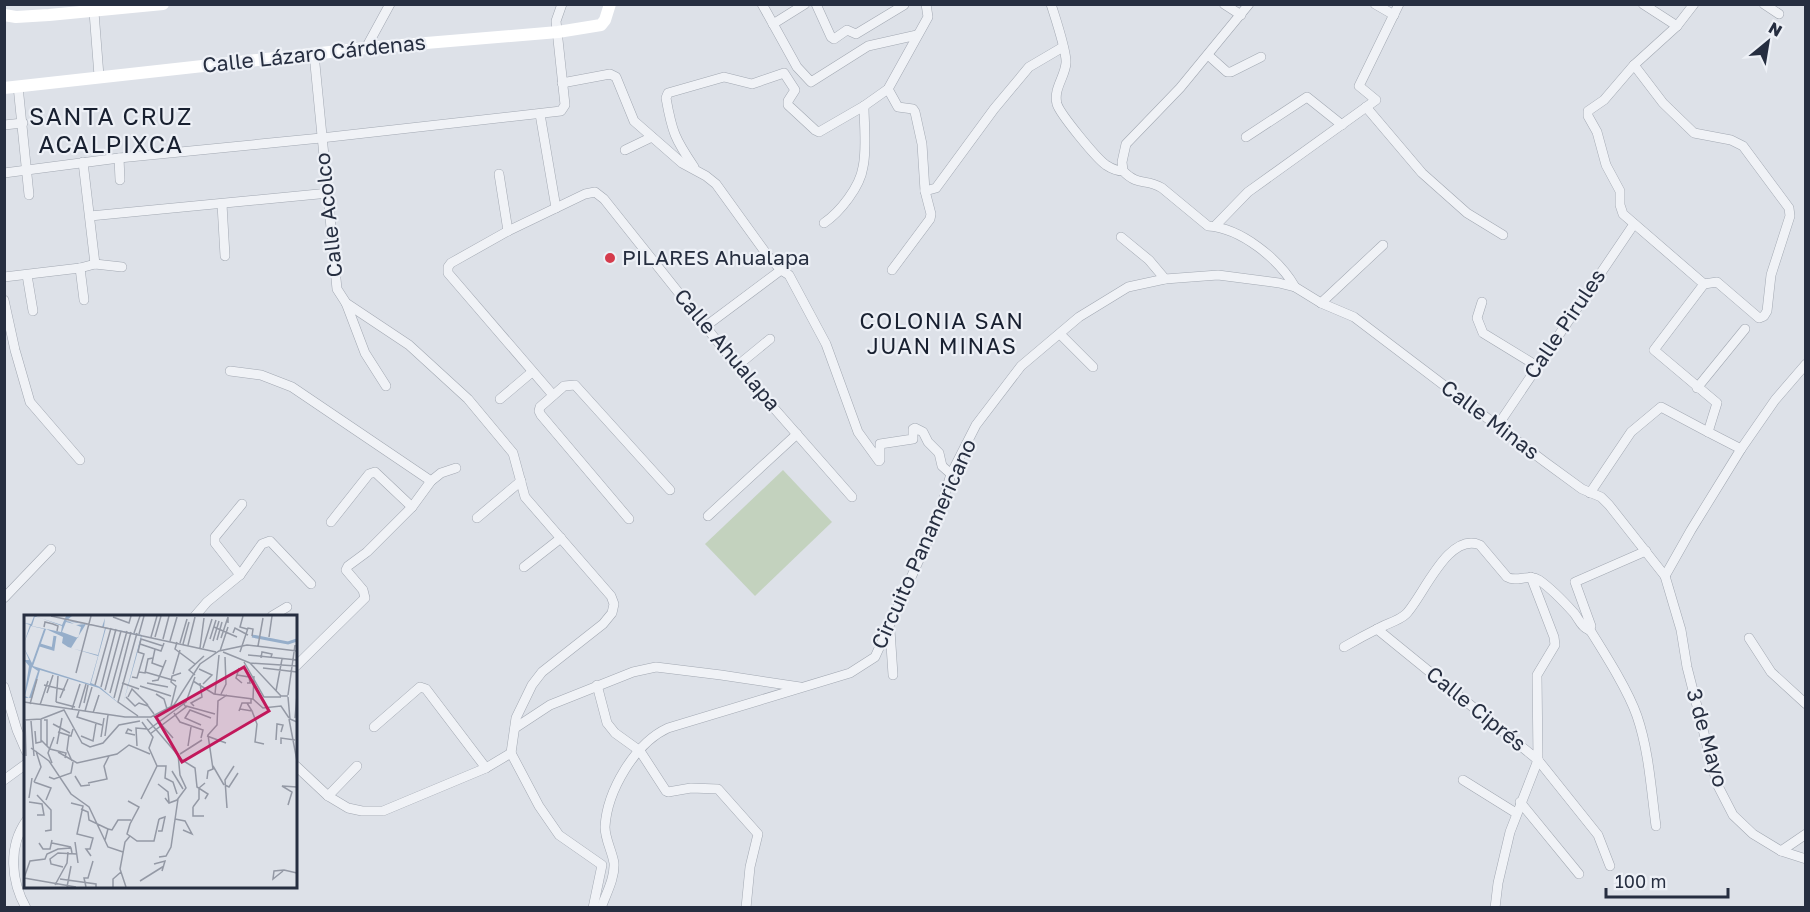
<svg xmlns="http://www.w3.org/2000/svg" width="1810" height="912" font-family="'Golos Text',sans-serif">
	<rect width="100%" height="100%" fill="#dde1e8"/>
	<path fill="#c3d2be" d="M 783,470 L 832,522 L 755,596 L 705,544 Z"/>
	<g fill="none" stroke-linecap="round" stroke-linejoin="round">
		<g stroke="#a2a8b2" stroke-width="10">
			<g id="street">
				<path d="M 762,4 L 797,67 L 811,82 L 868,46 L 917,35"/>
				<path d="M 816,4 L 831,37 L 834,39 L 847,30 L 856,34 L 904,5"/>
				<path d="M 1051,4 C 1055,17 1067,52 1066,63 C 1065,77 1053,89 1057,104 C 1060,114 1096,158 1106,165 C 1112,169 1116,171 1123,171 C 1139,187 1145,178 1162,188 L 1208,226 C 1241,228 1279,259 1295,287"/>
				<path d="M 1224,4 L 1241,15"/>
				<path d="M 1375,4 L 1394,15"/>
				<path d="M 1643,4 L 1677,26"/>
				<path d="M 1694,4 L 1677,26 L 1634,65 L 1604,100 L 1588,111 L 1588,116 L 1597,132 L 1606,165 L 1620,191 L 1620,205 L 1623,214 L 1704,284"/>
				<path d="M 1764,4 L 1779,14"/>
				<path d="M 94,12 L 99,76"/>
				<path d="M 773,24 L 805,4"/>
				<path d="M 366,48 L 390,4"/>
				<path d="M 314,54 L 337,289 L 346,303 L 409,345 L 468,399 L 513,453 L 525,497 L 611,596 L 614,604 L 612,613 L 603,624 L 542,672 L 532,685 L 516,718 L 511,753"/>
				<path d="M 1208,55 L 1227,72 L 1231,72 L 1261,57"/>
				<path d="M 1634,65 L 1663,103 L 1694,133 L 1731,140 L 1743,146 L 1789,208 L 1790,216 L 1771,275 L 1767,311 L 1764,316 L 1759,318 L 1717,282 L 1704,284"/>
				<path d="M 562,83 L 610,74 L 616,77 L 634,121 L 682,163 L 706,176 L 716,184 L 768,256 L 781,270 L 789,275 L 826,344 L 858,432 L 879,461 L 880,460 L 880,444 L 913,439 L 913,429 L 915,428 L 923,432 L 928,442 L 939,453 L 942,466 L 951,474"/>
				<path d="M 18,86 L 29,195"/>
				<path d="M 888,89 L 898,107 L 913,109 L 915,112 L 922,144 L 925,191 L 931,214 L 930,219 L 892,270"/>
				<path d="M 1366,107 L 1422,173 L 1467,213 L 1503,235"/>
				<path d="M 540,114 L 556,208"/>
				<path d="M 4,125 L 23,123"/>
				<path d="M 1246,137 L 1307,97 L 1342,125"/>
				<path d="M 625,150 L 652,137"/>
				<path d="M 119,158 L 120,180"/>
				<path d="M 83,162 L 95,264"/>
				<path d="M 694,167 C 675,139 672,132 666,98 L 668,93 L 724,77 L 752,84 L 784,73 L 795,90 L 788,101 L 788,105 L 815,130 L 819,132 L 864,106 L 888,89 L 928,17 L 926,4"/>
				<path d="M 1123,171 L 1122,162 L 1126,144 L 1180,88 L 1249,4"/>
				<path d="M 4,173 L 119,158 L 321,138 L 561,111 L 565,105 L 556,21 L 562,4"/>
				<path d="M 499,174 L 508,231"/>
				<path d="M 925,191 L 936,188 L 994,109 L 1029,67 L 1063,47"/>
				<path d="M 222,204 L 225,256"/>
				<path d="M 90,216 L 329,193"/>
				<path d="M 824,223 C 840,212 860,187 863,167 C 867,149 864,124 864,106"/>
				<path d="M 1215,226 L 1248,192 L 1376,100 L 1359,86 L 1399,4"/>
				<path d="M 1121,237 L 1149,260 L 1165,279"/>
				<path d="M 80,268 L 84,300"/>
				<path d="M 27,275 L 33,311"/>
				<path d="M 4,277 L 80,268 L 95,264 L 122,267"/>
				<path d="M 1704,284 L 1654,350 L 1717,403 L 1708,432 L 1741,449"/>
				<path d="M 4,300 L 15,350 L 30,402 L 80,460"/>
				<path d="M 1482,302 L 1477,318 L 1483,333 L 1537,366"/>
				<path d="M 346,303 L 365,353 L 386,386"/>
				<path d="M 1321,303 L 1383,245"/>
				<path d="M 706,326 L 781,270"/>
				<path d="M 1060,334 L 1093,367"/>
				<path d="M 737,366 L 770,339"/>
				<path d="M 230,371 L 261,375 L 292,387 L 431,481"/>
				<path d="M 1697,388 L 1745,329"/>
				<path d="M 553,395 L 448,273 L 448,267 L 451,263 L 508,231 L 585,194 L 595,192 L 604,199 L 737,366 L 852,497"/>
				<path d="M 500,399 L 532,372"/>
				<path d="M 1498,425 L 1634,224"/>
				<path d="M 1590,493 L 1631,432 L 1661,407 L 1708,432"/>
				<path d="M 708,516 L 797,434"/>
				<path d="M 477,518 L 521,481"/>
				<path d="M 629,519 L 541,415 L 539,411 L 540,407 L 564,386 L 575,385 L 670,490"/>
				<path d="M 331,522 L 369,474 L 375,472 L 412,507"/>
				<path d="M 524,567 L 561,538"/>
				<path d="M 240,575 L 262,544 L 270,541 L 311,584"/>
				<path d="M 1665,576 L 1691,530 L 1741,449 L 1775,400 L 1806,364"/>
				<path d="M 4,598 L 51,549"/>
				<path d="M 195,616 L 207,602 L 240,575 L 215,543 L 215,537 L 242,504"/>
				<path d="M 272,616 L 287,607"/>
				<path d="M 1377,629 L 1538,760 L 1537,675 L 1555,645 L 1554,637 L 1531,577"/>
				<path d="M 890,630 L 893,675"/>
				<path d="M 1590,630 C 1605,654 1628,690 1637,716 C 1649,751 1651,789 1656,826"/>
				<path d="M 1749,638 L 1771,672 L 1806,704"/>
				<path d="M 1344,647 C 1356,640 1369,633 1381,627 C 1389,623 1400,620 1406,614 C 1423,597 1448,531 1480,545 L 1507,577 C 1517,583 1529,573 1539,580 C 1549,587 1565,603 1574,613 C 1579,619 1581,627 1589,630 L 1591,626 L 1575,582 L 1646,551"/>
				<path d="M 296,666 L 365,598 L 363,590 L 346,570 L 348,566 L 367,552 L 412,507 L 431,481 L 441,473 L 456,468"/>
				<path d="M 597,685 L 607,723 L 615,733 L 640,751 L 666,791 L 668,792 L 691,788 L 718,789 L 758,834 L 750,867 L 746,908"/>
				<path d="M 4,687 L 17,730 L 26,751"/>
				<path d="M 374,727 L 420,687 L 426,689 L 486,768"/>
				<path d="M 515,728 L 550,705 L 633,672 L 656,667 L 721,675 L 800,687"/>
				<path d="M 511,753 L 539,806 L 559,835 L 602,865 L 593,908"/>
				<path d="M 1538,760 L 1598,835 L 1610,866"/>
				<path d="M 296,766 L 328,796 L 348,808 L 362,811 L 383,811 L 486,768 L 511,753"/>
				<path d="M 4,780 L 26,764"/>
				<path d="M 1463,780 L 1516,813"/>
				<path d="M 328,796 L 357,766"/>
				<path d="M 1520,802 L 1579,874"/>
				<path d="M 26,821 C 8,847 11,881 26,908"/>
				<path d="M 1781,851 L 1806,834"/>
				<path d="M 601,908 C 606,894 615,878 614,863 C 612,851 605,839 605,827 C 607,791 635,743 668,728 L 850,673 L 875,657 L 938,518 L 951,474 L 976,425 L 1021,366 L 1079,317 L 1128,287 L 1165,279 L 1218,275 L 1279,283 L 1295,287 L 1321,303 L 1354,317 L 1545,462 L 1582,489 L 1601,497 L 1609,505 L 1665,576 L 1681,630 L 1687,667 L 1717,784 L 1733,815 L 1753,834 L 1781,851 L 1806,859"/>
				<path d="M 1495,908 L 1498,883 L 1510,832 L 1538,760"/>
			</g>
		</g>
		<use href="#street" stroke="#f0f2f6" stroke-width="9"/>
		<g stroke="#fff" stroke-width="12">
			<path d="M 4,15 L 16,17 L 49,15 L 163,4"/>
			<path d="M 4,88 L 366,48 L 558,32 L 601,25 L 605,20 L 610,4"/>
		</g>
	</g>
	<circle fill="#d53b4c" stroke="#edf0f6" stroke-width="2" cx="610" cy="258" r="6"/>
	<g text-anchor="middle" stroke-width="4.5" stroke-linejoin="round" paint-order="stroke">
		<g font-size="21" fill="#262e40" stroke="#edf0f6">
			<text transform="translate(314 54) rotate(-6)" y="7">Calle Lázaro Cárdenas</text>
			<text transform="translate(329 215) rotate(-96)" y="7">Calle Acolco</text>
			<text transform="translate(1565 324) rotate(-56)" y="7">Calle Pirules</text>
			<text transform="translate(727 350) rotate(50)" y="7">Calle Ahualapa</text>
			<text transform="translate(1490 420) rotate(37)" y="7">Calle Minas</text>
			<text transform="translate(924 544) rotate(-66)" y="7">Circuito Panamericano</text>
			<text transform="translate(1476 709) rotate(39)" y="7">Calle Ciprés</text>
			<text transform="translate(1707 738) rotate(74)" y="7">3 de Mayo</text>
		</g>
		<g font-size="21" fill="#262e40" stroke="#edf0f6" text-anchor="start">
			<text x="622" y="265">PILARES Ahualapa</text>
		</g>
		<g font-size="22" letter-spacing="1.5" fill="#182030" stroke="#edf0f6">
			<text x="942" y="329">COLONIA SAN<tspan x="942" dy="25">JUAN MINAS</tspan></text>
		</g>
		<g font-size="24" letter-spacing="1.5" fill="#182030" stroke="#edf0f6">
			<text x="111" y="125">SANTA CRUZ<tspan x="111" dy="28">ACALPIXCA</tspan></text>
		</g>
	</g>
	<g transform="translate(24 615)">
		<rect width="273" height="273" fill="#dde1e8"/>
		<path d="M 10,1 L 38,10 L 42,1 L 48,1 L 42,6 L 78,12 L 81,3 L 77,1 L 81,3 L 80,12 L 118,20 L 112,43 L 99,89 L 117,21 L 82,13 L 67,68 L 76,72 L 97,90 L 75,73 L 16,55 L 8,83 L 0,83 L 5,51 L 0,45 L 5,45 L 0,33 L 8,48 L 20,14 L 7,11 L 0,28 L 6,10 L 0,8 L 7,9 ZM 11,1 L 38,11 L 37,17 L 8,11 ZM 49,6 L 61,9 L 52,10 L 57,12 L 54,23 L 38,17 L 42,7 L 50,9 L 46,7 ZM 62,9 L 81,13 L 74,40 L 47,33 ZM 22,14 L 39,22 L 38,28 L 44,32 L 74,41 L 66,69 L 9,51 ZM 8,52 L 14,56 L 5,83 L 1,81 Z" fill="#96aeca" fill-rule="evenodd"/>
		<path fill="none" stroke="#96aeca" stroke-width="3" d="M 228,21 L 264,28 L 273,25M 16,30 L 29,34 L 31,21"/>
		<path fill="none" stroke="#9499a5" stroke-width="1.5" d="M 27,1 L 192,37M 219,1 L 216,12 L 223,14M 89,2 L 105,8 L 107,1M 20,12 L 21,7 L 29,9 L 34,11 L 33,16M 190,12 L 213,22M 110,18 L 116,1M 113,18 L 94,87 L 114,101M 209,18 L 211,13 L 224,20M 115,19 L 120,1M 127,22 L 133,1M 131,22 L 137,1M 245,22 L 248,1M 197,23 L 204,2 L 204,8M 139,24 L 145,1M 186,24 L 192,5M 193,25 L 198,7M 146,26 L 153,2M 189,26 L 195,6M 153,27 L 151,34 L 171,49M 156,28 L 163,4M 116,29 L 137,36 L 140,28M 159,29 L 165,7M 164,30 L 171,2M 234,31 L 239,3M 176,33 L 180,3M 179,33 L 188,4M 131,34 L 128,48 L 139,52M 196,36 L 204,12M 199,37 L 226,48 L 273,51M 216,37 L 224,13 L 229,14 L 228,21M 224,40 L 273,45M 237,43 L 238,37 L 248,39 L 247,42M 220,47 L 240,82 L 257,82M 226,48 L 257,81 L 264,81M 215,53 L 212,63 L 218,68M 239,53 L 273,57M 175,54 L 188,60 L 179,69M 115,57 L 121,58 L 124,44 L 129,43M 121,57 L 152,66M 52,58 L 67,1M 149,59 L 156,35M 171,60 L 165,55 L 180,41M 213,60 L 225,62 L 226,68 L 223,68M 108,62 L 113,63 L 120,39 L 114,37 L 117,24 L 139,31M 128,66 L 134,65 L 142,45M 169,66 L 190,79 L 229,84M 98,68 L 115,74M 123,68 L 144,72M 20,70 L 41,75M 71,70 L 87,13M 116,71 L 147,81M 77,72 L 92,14M 81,75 L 97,16M 252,76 L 258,44M 23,78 L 29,60M 86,78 L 103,16M 132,79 L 140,84 L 143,94M 191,79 L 195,40M 197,79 L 202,69 L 201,42M 264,80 L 271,30M 102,82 L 111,91 L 115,88 L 124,91 L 130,99M 104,82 L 108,74 L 124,90M 264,82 L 266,104 L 273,107M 36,83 L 44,64M 90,83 L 107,17M 229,84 L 239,93 L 257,91 L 265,103M 229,84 L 230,61M 0,87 L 101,102 L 127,102 L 150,90 L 176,49 L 195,36 L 223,30 L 273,36M 32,87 L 51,92M 32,87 L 34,61M 60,88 L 64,70M 6,89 L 13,64M 16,90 L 24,66M 147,91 L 152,71 L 147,67 L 148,61 L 157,58M 162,91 L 191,99M 170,91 L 167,88 L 178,82 L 176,68M 55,93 L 62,69M 48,94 L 56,69M 216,94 L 228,96 L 223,88M 55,96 L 53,102 L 78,110M 61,96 L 68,72M 215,96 L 218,88 L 227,88 L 227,83M 228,96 L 233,109 L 231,127 L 240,129M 69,98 L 75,80M 150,98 L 156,107 L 179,115 L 177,123M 129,100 L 149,123M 271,103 L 273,80M 123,104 L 158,145 L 171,153 L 173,172 L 184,179 L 181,184M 265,104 L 273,146M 0,105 L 17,104 L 40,95 L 58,128 L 66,132 L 79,128 L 95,110 L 116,106M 20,105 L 23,105 L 23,131M 1,106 L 2,141M 7,106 L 10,141M 29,109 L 46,118M 177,110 L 161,103 L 166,95 L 187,103M 124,115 L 162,87 L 171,62M 11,116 L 12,128 L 17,127 L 17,104M 108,116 L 104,114 L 102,118 L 111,120M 34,117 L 47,121 L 49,114M 126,119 L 162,92 L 159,88M 45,120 L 43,135 L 48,146M 57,121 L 69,126 L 72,108M 81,121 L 84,100M 183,121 L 202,128M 77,122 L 80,103M 17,125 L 26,134 L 42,138 L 41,143M 252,125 L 253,109 L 259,110 L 257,117M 33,129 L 38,103M 257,129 L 257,123 L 271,125M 113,131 L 112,113 L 123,114M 164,131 L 167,112M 7,133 L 25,146 L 47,179 L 65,192 L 84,232 L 99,237M 34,137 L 53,148 L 93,139 L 105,130 L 126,139M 156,139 L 178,125M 28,148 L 24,138 L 30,122M 133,151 L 142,151 L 141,163 L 149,167 L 153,179M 189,151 L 200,170M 148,156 L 159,174M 51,161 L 57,171 L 66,170M 25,162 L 30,164 L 47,158 L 49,147M 183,164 L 184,156 L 189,154 L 184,120 L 193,110 L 194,86 L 203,80M 10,167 L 17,152 L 12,136M 10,167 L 27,173 L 22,185M 64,168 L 83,164 L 80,151 L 85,141M 134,169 L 144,177 L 145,187M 201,170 L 205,172 L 214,158M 13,180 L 27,195 L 27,215 L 21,216M 5,183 L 8,163M 141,183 L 145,188 L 153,185 L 162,173 L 156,160 L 154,139M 117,184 L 133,151 L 125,133 L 129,122 L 118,107M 104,186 L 115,192 L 106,209 L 103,219 L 106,221M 5,187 L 18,189 L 20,200 L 13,200M 47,188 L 59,191 L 53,219 L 69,223 L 66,234 L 62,234 L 67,241M 264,190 L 268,177 L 258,171 L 273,172M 169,192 L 175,184 L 175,173 L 181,168M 169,192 L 169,201 L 180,201M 203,193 L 201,165 L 210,151M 57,194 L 64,197 L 65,205 L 84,214M 151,204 L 161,206 L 168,219 L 159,215M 134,216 L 138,216 L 141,202 L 135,204M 81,225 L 84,214 L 88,215 L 94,205 L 107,205M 51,227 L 54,248M 15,228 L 19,234 L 26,234 L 28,225M 28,228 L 47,232M 135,242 L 142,241 L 147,232 L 154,184M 130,249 L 141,246 L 138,256M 39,252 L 27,249 L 26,244 L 34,238 L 53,239M 259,256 L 249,264 L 250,256 L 260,255 L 273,258M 0,263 L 6,246 L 21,244 L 23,239 L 34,234 L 47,233 L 48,238M 0,263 L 52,272M 36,264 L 72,269 L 72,272M 116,266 L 140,251M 31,270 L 43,248 L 44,237M 43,272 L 47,251M 62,272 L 60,263 L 64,263 L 69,246M 89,272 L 89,264 L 97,257M 102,272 L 96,254 L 101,227 L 106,221 L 113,226 L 130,226 L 135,204"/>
		<path fill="#c2185b" fill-opacity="0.15" stroke="#c2185b" stroke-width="3" d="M 220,52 L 245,96 L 158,147 L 132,102 Z"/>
		<rect width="273" height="273" fill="none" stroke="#262e40" stroke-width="3"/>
	</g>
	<rect width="1810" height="912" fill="none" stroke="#262e40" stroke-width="12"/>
	<g transform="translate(1768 42) rotate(30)" stroke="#edf0f6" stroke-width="4.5" paint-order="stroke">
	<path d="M0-4.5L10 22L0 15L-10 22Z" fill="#262e40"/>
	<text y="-9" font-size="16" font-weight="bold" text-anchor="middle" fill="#262e40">N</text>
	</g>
	<path d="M1606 888v9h122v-9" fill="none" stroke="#262e40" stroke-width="3"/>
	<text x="1615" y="888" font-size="18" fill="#262e40" stroke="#edf0f6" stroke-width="4.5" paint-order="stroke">100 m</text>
</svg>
